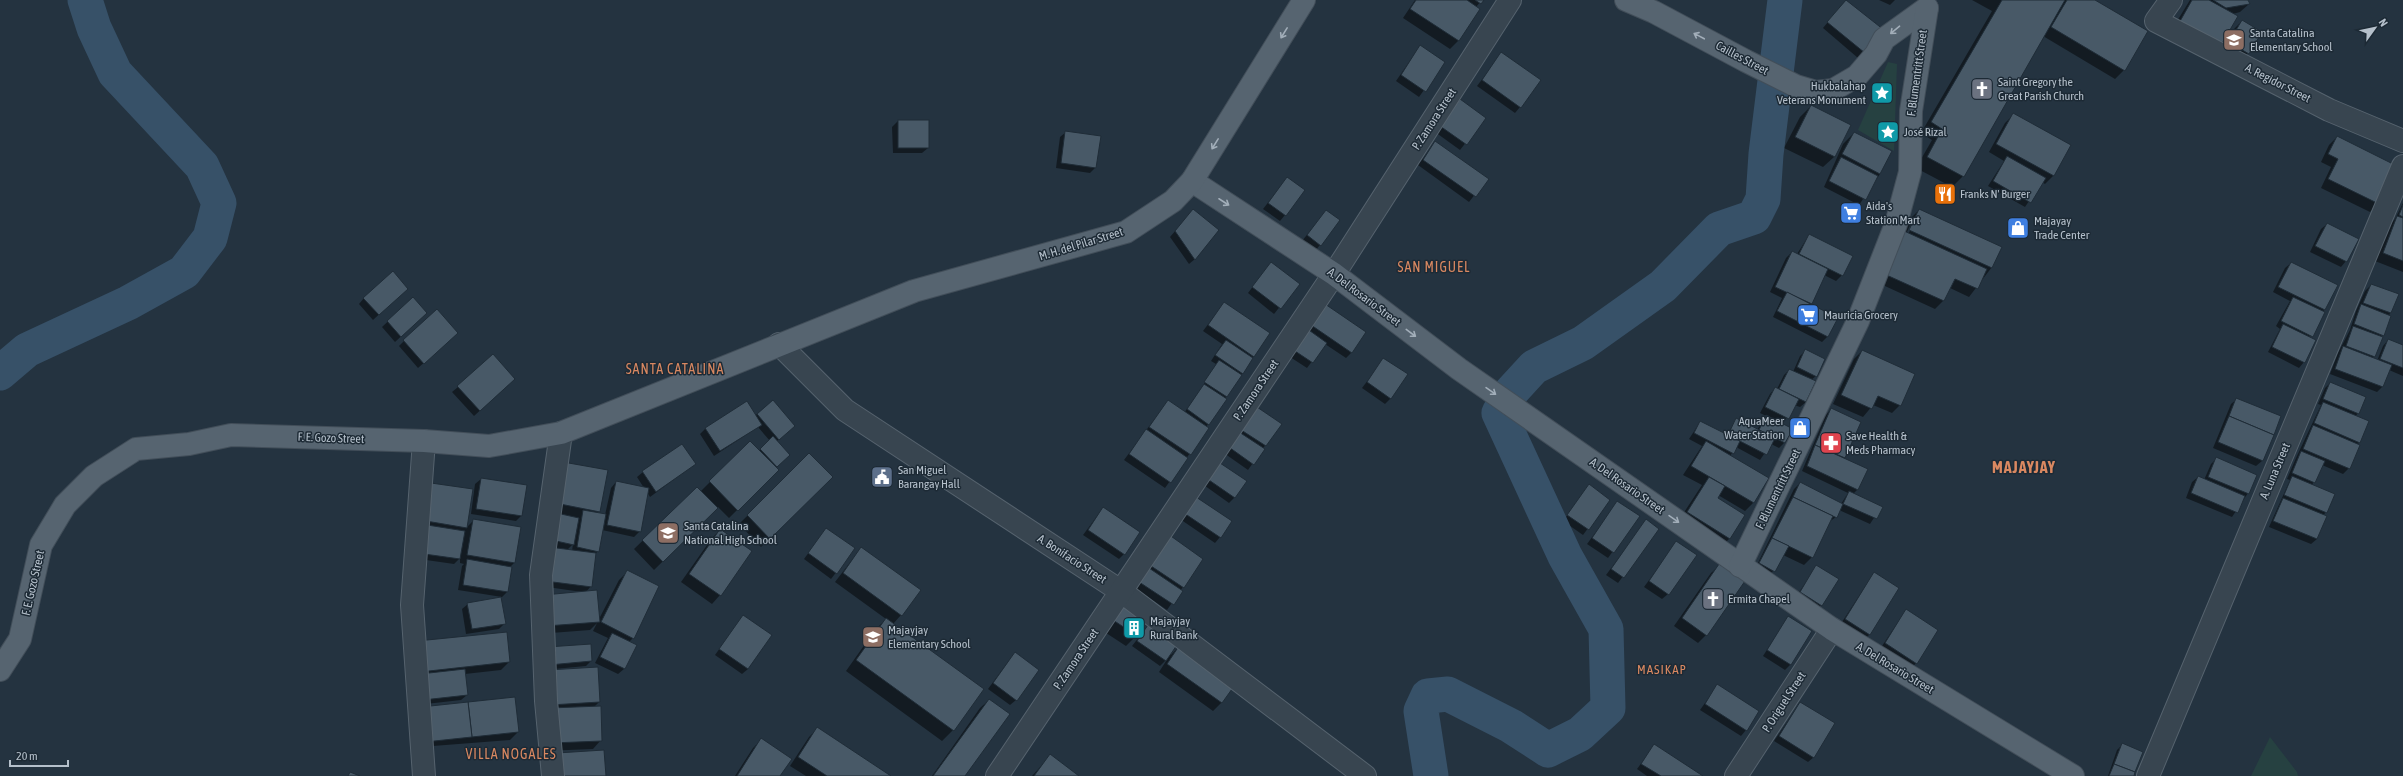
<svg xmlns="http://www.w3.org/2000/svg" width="2403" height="776" font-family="'Asap Condensed',sans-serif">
	<rect width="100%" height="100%" fill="#243340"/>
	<g fill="#264141">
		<path d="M 1888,62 L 1897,64 L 1894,151 L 1858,130 Z"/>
		<path d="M 2270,737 L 2297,772 L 2298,776 L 2251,776 Z"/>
	</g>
	<g fill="#0007" fill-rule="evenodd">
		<path d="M 1415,0 L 1482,0 L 1476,7 L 1479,9 L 1458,41 L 1450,49 L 1403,18 Z"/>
		<path d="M 1846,0 L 1882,30 L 1858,58 L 1823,28 Z"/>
		<path d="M 1879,0 L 1895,0 L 1890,5 Z"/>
		<path d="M 1972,0 L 2093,0 L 2147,32 L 2124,70 L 2115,79 L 2043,36 L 1963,176 L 1952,187 L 1916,168 L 1932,140 L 1921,133 L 1992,11 Z"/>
		<path d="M 2190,0 L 2247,0 L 2249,4 L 2240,12 L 2171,31 Z"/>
		<path d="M 2242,21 L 2248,53 L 2240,61 L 2222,50 L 2234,29 Z"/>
		<path d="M 1420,46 L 1444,62 L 1419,97 L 1396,81 Z"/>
		<path d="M 1502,53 L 1520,107 L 1515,113 L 1477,86 Z"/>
		<path d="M 1460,100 L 1485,118 L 1460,150 L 1435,132 Z"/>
		<path d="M 1811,106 L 1849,125 L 1834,157 L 1823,167 L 1784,148 L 1800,117 Z"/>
		<path d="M 2014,114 L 2070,146 L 2053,176 L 2045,184 L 2042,182 L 2025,207 L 1988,186 L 2004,161 L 1989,152 L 2005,123 Z"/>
		<path d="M 898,121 L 928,121 L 928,148 L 922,153 L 893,153 L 892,127 Z"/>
		<path d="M 1066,132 L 1100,137 L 1095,168 L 1090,173 L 1056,168 L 1060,137 Z"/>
		<path d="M 1854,133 L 1880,174 L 1859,205 L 1824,187 L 1843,144 Z"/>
		<path d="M 2337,137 L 2378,204 L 2370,212 L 2321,188 L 2331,167 L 2321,162 L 2329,145 Z"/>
		<path d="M 1435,143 L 1487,179 L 1469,202 L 1418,165 Z"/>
		<path d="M 1287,178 L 1285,215 L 1280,221 L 1263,209 Z"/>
		<path d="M 2403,203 L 2403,272 L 2375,261 L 2389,225 L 2395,219 Z"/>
		<path d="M 1193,210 L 1195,259 L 1189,264 L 1170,237 Z"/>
		<path d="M 1919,210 L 1992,267 L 1969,297 L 1950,288 L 1943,301 L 1935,309 L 1874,281 L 1911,218 ZM 1913,219 L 1915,219 L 1908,235 L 1906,234 Z"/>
		<path d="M 1326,211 L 1320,245 L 1315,251 L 1302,241 Z"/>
		<path d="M 2327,224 L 2346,261 L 2341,267 L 2310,252 L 2321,229 Z"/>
		<path d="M 1809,235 L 1842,275 L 1836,281 L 1824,275 L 1810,304 L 1828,336 L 1822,342 L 1773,317 L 1782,298 L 1770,292 L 1786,258 L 1792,252 L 1797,254 Z"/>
		<path d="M 2291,263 L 2324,310 L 2309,338 L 2304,362 L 2299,368 L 2268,352 L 2280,329 L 2276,326 L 2290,301 L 2273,292 L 2285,268 Z"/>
		<path d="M 1266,269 L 1298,284 L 1274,314 L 1248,293 Z"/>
		<path d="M 2371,285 L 2390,313 L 2372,359 L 2377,361 L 2383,346 L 2388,340 L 2403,346 L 2403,376 L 2389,370 L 2382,387 L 2377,392 L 2330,374 L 2338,353 L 2350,330 L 2356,311 L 2365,291 Z"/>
		<path d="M 401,294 L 373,320 L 359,304 L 364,298 Z"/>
		<path d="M 413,298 L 421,318 L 395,342 L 382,327 Z"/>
		<path d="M 1224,303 L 1254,356 L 1206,427 L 1208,428 L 1165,488 L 1124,460 L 1168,401 L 1184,413 L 1201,389 L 1216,364 L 1211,361 L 1222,344 L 1203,331 Z"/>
		<path d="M 1319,311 L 1351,353 L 1346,358 L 1325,344 L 1307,368 L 1287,355 Z"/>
		<path d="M 452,338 L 418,368 L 399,346 L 404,341 Z"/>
		<path d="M 1806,350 L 1816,376 L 1811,380 L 1806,402 L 1800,407 L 1794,405 L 1782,425 L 1791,429 L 1784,443 L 1779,448 L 1771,444 L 1760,460 L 1736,447 L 1730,456 L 1767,478 L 1753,503 L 1745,511 L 1718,495 L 1716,498 L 1744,516 L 1729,539 L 1721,547 L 1679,520 L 1702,485 L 1683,475 L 1702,446 L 1689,439 L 1700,422 L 1726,435 L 1737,420 L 1757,430 L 1766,416 L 1760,413 L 1770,394 L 1775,388 L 1777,389 L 1784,375 L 1789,370 L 1793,372 L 1800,356 Z"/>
		<path d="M 1862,351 L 1900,405 L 1892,413 L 1873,405 L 1863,417 L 1833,404 L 1854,359 Z"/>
		<path d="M 1384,359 L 1391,398 L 1385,404 L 1362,388 Z"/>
		<path d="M 2330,383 L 2358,413 L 2355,417 L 2359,442 L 2349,468 L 2343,474 L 2322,465 L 2312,485 L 2334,494 L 2324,515 L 2317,539 L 2311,544 L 2269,527 L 2290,480 L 2287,479 L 2296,458 L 2321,405 L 2318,404 L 2325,388 Z"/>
		<path d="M 508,385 L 474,416 L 452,392 L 458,387 Z"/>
		<path d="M 2237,399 L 2280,417 L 2262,461 L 2256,466 L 2213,448 L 2231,404 Z"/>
		<path d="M 1831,409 L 1860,422 L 1844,459 L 1857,490 L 1853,494 L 1881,507 L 1870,524 L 1839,510 L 1836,517 L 1829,522 L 1812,557 L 1804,565 L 1783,555 L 1769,577 L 1755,569 L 1794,489 L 1800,483 L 1841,504 L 1848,493 L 1802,471 L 1826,415 Z"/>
		<path d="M 1248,412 L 1280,424 L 1248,470 L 1221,451 Z"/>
		<path d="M 758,414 L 789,431 L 776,442 L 789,455 L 775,468 L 777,470 L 729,518 L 718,507 L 654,570 L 634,549 L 697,488 L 701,491 L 750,442 L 759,451 L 770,441 L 758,427 L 714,456 L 700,434 L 706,428 Z"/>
		<path d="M 809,455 L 831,477 L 761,547 L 739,524 Z"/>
		<path d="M 2216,459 L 2248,493 L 2232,517 L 2186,498 L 2192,482 L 2198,477 L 2204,480 L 2211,464 Z"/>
		<path d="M 695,464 L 650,497 L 647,492 L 640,531 L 634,537 L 602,530 L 598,551 L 595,554 L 591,586 L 586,592 L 598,621 L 619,580 L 628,571 L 633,638 L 629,642 L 635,645 L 624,669 L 618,674 L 595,663 L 608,638 L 593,631 L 597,623 L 590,630 L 538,634 L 582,592 L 540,586 L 555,471 L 599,511 L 597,513 L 605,515 L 611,488 L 616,482 L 644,488 L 637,477 L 643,472 ZM 573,544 L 572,551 L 567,550 Z"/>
		<path d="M 1211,467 L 1235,497 L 1229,503 L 1201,483 Z"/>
		<path d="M 481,479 L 526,486 L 521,516 L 516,521 L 471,514 L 475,484 Z"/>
		<path d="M 432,484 L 471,490 L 466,528 L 474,520 L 515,562 L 510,567 L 507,592 L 502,597 L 458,590 L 462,566 L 464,564 L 460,563 L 460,558 L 454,564 L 412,558 Z"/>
		<path d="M 1589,486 L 1609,500 L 1583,535 L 1563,521 Z"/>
		<path d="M 1187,501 L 1220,537 L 1215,543 L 1177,517 Z"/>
		<path d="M 1618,502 L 1638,516 L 1608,558 L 1587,544 Z"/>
		<path d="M 1103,508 L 1124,554 L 1119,559 L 1083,535 Z"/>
		<path d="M 1646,521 L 1658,529 L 1618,583 L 1606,575 Z"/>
		<path d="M 826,529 L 854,549 L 831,579 L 804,559 Z"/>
		<path d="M 720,530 L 750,551 L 720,595 L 712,604 L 681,582 L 712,538 Z"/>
		<path d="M 1162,541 L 1202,559 L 1167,610 L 1132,586 Z"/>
		<path d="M 1677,542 L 1668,594 L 1662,599 L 1644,587 Z"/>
		<path d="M 861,548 L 901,615 L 893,624 L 953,730 L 942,741 L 846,671 L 875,630 L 886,619 L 835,582 Z"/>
		<path d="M 1720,565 L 1706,635 L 1698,643 L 1674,626 L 1711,573 Z"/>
		<path d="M 1817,566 L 1821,605 L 1816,611 L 1795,598 Z"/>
		<path d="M 1874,573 L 1870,634 L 1864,640 L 1840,625 Z"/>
		<path d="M 468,604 L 505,623 L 499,629 L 466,634 L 462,609 Z"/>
		<path d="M 1906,610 L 1916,663 L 1911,669 L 1880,649 Z"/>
		<path d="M 1114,615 L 1137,635 L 1126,646 L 1103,631 Z"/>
		<path d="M 743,616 L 748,669 L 742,674 L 715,655 Z"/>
		<path d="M 1788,617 L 1790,665 L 1785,670 L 1763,656 Z"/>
		<path d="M 1150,623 L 1171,655 L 1181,644 L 1222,702 L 1213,711 L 1159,672 L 1168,658 L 1160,666 L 1132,646 Z"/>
		<path d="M 409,651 L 509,662 L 501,670 L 465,674 L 467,695 L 461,700 L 417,705 Z"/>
		<path d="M 542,654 L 591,661 L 586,666 L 544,670 Z"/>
		<path d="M 1010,659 L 1016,700 L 1010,705 L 988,689 Z"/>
		<path d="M 540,679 L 599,702 L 594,707 L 601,740 L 593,749 L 544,751 Z"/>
		<path d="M 1717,686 L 1746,730 L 1741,736 L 1700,710 Z"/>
		<path d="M 989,700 L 964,776 L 932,776 L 980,708 Z"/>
		<path d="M 1800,703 L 1814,757 L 1808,762 L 1774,741 Z"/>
		<path d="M 416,713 L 518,732 L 510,740 L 420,747 Z"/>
		<path d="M 817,729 L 889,776 L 806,776 L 790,766 L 809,737 Z"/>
		<path d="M 761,740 L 779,776 L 735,776 L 753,748 Z"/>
		<path d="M 2122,745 L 2133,776 L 2108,776 L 2117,750 Z"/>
		<path d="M 1654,746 L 1701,776 L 1647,776 L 1637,769 Z"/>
		<path d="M 1050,756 L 1077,776 L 1032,776 Z"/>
	</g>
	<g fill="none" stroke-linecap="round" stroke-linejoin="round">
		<g stroke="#375168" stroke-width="35">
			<path d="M 0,373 L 27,350 L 128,303 L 184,272 L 210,238 L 219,203 L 202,166 L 115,73 L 94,28 L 85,0"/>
			<path d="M 1431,776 L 1421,711 L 1428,696 L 1448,694 L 1511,726 L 1548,750 L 1580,734 L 1608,708 L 1606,629 L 1565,556 L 1499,413 L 1511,392 L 1534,367 L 1583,343 L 1663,286 L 1719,229 L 1754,217 L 1763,199 L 1766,154 L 1785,0"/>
		</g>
	</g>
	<g fill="#485967" stroke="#1f2c37">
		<path d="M 1416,0 L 1467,0 L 1480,9 L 1459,41 L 1410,9 Z"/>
		<path d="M 1475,0 L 1484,0 L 1481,4 Z"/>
		<path d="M 1846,0 L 1884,30 L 1865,53 L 1827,22 Z"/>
		<path d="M 2002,0 L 2065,0 L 1964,177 L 1927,157 L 1942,129 L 1931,122 Z"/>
		<path d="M 2067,0 L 2095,0 L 2148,31 L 2125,71 L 2051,27 Z"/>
		<path d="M 2192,0 L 2209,0 L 2238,16 L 2220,47 L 2179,23 Z"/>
		<path d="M 2213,0 L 2248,0 L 2250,4 L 2226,8 Z"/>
		<path d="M 2242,20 L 2262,32 L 2249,54 L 2229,42 Z"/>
		<path d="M 1420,45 L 1445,62 L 1426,92 L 1401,75 Z"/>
		<path d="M 1501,52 L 1541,80 L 1521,108 L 1482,80 Z"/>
		<path d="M 1460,99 L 1486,118 L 1467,145 L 1440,126 Z"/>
		<path d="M 1811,105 L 1851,125 L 1835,157 L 1795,137 Z"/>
		<path d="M 2013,113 L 2071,145 L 2054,176 L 1996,144 Z"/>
		<rect x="898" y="120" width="31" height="28"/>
		<path d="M 1065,131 L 1101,136 L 1096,168 L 1061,163 Z"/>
		<path d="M 1854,132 L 1892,151 L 1880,174 L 1842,154 Z"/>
		<path d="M 2337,136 L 2397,166 L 2379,204 L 2328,179 L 2338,159 L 2328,154 Z"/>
		<path d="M 1435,141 L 1489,179 L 1476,197 L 1423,160 Z"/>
		<path d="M 2007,156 L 2046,178 L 2031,203 L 1993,181 Z"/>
		<path d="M 1841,157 L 1878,176 L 1866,200 L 1829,181 Z"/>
		<path d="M 1287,177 L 1305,190 L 1286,216 L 1268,203 Z"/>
		<path d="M 2403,205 L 2403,217 L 2399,215 Z"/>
		<path d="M 1193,209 L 1219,230 L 1195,260 L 1175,231 Z"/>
		<path d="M 1919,209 L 2002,247 L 1992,268 L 1909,230 Z"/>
		<path d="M 1326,210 L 1340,220 L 1321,246 L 1307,235 Z"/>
		<path d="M 2397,216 L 2403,218 L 2403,261 L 2383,253 Z"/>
		<path d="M 2327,223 L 2359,239 L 2347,262 L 2315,246 Z"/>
		<path d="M 1902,230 L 1987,269 L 1978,289 L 1955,279 L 1944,301 L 1882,273 Z"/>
		<path d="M 1809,234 L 1853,256 L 1843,276 L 1799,254 Z"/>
		<path d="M 1792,251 L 1828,269 L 1812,304 L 1775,287 Z"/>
		<path d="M 1271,262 L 1300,284 L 1281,309 L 1252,287 Z"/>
		<path d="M 2291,262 L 2338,285 L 2325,310 L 2278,287 Z"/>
		<path d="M 393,271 L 408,289 L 379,315 L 363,298 Z"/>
		<path d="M 2371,284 L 2399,294 L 2391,313 L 2363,303 Z"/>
		<path d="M 1787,292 L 1838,318 L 1828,337 L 1777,311 Z"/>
		<path d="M 413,297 L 427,313 L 401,337 L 387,321 Z"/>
		<path d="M 2293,297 L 2325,312 L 2313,337 L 2281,321 Z"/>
		<path d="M 1224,302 L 1270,333 L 1254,357 L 1208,325 Z"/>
		<path d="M 1325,304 L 1366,332 L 1352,353 L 1311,325 Z"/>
		<path d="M 2361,304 L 2391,316 L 2384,336 L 2354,324 Z"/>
		<path d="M 437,309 L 458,333 L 424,364 L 403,340 Z"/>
		<path d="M 2283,324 L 2316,340 L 2305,363 L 2272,347 Z"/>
		<path d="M 2353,326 L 2383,337 L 2375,357 L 2346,346 Z"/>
		<path d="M 1306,328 L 1327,343 L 1313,363 L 1292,349 Z"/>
		<path d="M 2388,339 L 2403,345 L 2403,368 L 2380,359 Z"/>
		<path d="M 1226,340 L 1253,358 L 1243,374 L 1215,355 Z"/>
		<path d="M 2343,346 L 2392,365 L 2383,387 L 2335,369 Z"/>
		<path d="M 1805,349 L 1825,359 L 1817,377 L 1797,367 Z"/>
		<path d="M 1862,350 L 1915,374 L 1901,406 L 1878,396 L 1872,409 L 1841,395 Z"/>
		<path d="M 493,354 L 515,379 L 480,411 L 457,386 Z"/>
		<path d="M 1383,358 L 1408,374 L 1391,399 L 1367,382 Z"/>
		<path d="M 1219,360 L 1242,375 L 1227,397 L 1204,382 Z"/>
		<path d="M 1789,369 L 1816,381 L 1806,402 L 1779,389 Z"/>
		<path d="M 2330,382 L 2366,397 L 2359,414 L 2323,399 Z"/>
		<path d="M 1204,384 L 1227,399 L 1209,425 L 1187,409 Z"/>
		<path d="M 1775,387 L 1799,399 L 1789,419 L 1765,407 Z"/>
		<path d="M 2236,398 L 2281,416 L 2274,435 L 2229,416 Z"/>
		<path d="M 773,400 L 795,426 L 779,440 L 757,414 Z"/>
		<path d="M 1168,400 L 1209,428 L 1191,455 L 1149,427 Z"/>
		<path d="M 747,401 L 762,425 L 720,451 L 705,428 Z"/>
		<path d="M 2323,402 L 2369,421 L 2360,443 L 2314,423 Z"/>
		<path d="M 1254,405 L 1282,424 L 1266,446 L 1238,428 Z"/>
		<path d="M 1831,408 L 1861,422 L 1845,458 L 1815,445 Z"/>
		<path d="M 1766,415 L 1793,429 L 1785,443 L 1759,430 Z"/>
		<path d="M 2229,416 L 2274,435 L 2263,461 L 2218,442 Z"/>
		<path d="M 1736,418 L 1775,438 L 1767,455 L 1728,435 Z"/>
		<path d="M 1700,421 L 1740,441 L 1734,454 L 1694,433 Z"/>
		<path d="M 2313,425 L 2360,445 L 2350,469 L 2303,449 Z"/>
		<path d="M 1146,429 L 1188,458 L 1171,483 L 1129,454 Z"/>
		<path d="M 1236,430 L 1265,449 L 1254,465 L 1226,445 Z"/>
		<path d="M 773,436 L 790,455 L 777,467 L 760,449 Z"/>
		<path d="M 750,441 L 779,470 L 738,511 L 709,481 Z"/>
		<path d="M 1706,441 L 1769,478 L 1754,503 L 1691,466 Z"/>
		<path d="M 682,444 L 696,464 L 656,492 L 642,471 Z"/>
		<path d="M 1815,445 L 1868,469 L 1858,490 L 1807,466 Z"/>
		<path d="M 2301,451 L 2325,461 L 2315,483 L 2292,473 Z"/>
		<path d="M 809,453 L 833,477 L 770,539 L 747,515 Z"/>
		<path d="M 2216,457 L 2257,475 L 2249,494 L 2208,477 Z"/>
		<path d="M 1217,461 L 1247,481 L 1235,498 L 1206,478 Z"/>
		<path d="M 563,462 L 608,470 L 600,512 L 555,503 Z"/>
		<path d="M 2198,476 L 2245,496 L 2238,513 L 2191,493 Z"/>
		<path d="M 2292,476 L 2335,494 L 2327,513 L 2284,495 Z"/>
		<path d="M 1709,477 L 1725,486 L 1718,498 L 1745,515 L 1730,539 L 1687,512 Z"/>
		<path d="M 481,478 L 527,485 L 522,516 L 476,509 Z"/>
		<path d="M 616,481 L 649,488 L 641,532 L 607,525 Z"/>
		<path d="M 1800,482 L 1843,504 L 1837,518 L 1793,497 Z"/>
		<path d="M 431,483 L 473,489 L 467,528 L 426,521 Z"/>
		<path d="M 1589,484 L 1610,500 L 1589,530 L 1567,515 Z"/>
		<path d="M 697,487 L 718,508 L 663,562 L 642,540 Z"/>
		<path d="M 1849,491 L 1883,507 L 1877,519 L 1843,504 Z"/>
		<path d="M 1193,495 L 1232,521 L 1221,538 L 1181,511 Z"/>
		<path d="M 1793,497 L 1833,516 L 1813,558 L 1772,538 Z"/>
		<path d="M 2283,498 L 2327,516 L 2317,539 L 2273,521 Z"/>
		<path d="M 1617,501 L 1640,516 L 1614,553 L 1592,538 Z"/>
		<path d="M 1103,507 L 1140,532 L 1125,555 L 1088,530 Z"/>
		<path d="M 583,510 L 606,514 L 599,552 L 577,547 Z"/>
		<path d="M 552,512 L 579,518 L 574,545 L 547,539 Z"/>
		<path d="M 473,519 L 521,527 L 515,563 L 467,555 Z"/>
		<path d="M 1646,519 L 1659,529 L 1624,578 L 1611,569 Z"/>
		<path d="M 421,524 L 465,531 L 460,559 L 417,553 Z"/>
		<path d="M 826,528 L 855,548 L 837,574 L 808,553 Z"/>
		<path d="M 720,529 L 752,551 L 721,596 L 689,574 Z"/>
		<path d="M 1168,534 L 1203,559 L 1184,588 L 1148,564 Z"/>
		<path d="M 1772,538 L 1789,546 L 1775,572 L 1759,563 Z"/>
		<path d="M 1676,541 L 1697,555 L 1669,595 L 1649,581 Z"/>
		<path d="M 549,547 L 596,553 L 592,587 L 545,581 Z"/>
		<path d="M 861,547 L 921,590 L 902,616 L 843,573 Z"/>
		<path d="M 467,559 L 512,567 L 508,592 L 463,585 Z"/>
		<path d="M 1719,564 L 1745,581 L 1707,636 L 1682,618 Z"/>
		<path d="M 1816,565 L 1839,579 L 1822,606 L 1800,592 Z"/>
		<path d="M 1146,566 L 1183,591 L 1174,605 L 1136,580 Z"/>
		<path d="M 627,570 L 659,586 L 634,639 L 601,622 Z"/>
		<path d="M 1874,572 L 1899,588 L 1870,635 L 1845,619 Z"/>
		<path d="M 597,590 L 600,622 L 546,626 L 544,595 Z"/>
		<path d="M 501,597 L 506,624 L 472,629 L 467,603 Z"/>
		<path d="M 1125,603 L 1149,620 L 1137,636 L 1113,620 Z"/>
		<path d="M 1906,609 L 1938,630 L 1917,664 L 1885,643 Z"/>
		<path d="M 743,615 L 772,635 L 748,669 L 719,649 Z"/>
		<path d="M 1788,616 L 1812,631 L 1791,665 L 1767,650 Z"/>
		<path d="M 886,618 L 984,689 L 954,731 L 856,660 Z"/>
		<path d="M 1150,622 L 1179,642 L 1166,661 L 1137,641 Z"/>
		<path d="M 507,632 L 510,662 L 420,672 L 417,641 Z"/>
		<path d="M 612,633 L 637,645 L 625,669 L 600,657 Z"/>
		<path d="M 1181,643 L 1237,682 L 1222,703 L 1167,664 Z"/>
		<path d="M 591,644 L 592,661 L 549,665 L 547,647 Z"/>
		<path d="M 1015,652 L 1039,670 L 1017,701 L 993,683 Z"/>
		<path d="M 598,667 L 600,702 L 550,705 L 548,670 Z"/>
		<path d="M 465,669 L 468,695 L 423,700 L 420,674 Z"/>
		<path d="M 1717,684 L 1759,711 L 1747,731 L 1705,704 Z"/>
		<path d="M 515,697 L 519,732 L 472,737 L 468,702 Z"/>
		<path d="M 989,699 L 1010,714 L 965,776 L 933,776 Z"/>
		<path d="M 468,702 L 472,737 L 425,742 L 421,707 Z"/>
		<path d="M 1800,702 L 1835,723 L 1814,758 L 1779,736 Z"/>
		<path d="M 601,706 L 602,741 L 552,743 L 550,708 Z"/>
		<path d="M 817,727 L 891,776 L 827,776 L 798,757 Z"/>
		<path d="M 761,738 L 792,759 L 780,776 L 737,776 Z"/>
		<path d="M 2122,743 L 2143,752 L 2135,772 L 2114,764 Z"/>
		<path d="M 1654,744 L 1703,776 L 1661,776 L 1641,764 Z"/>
		<path d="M 604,750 L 606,776 L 559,776 L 557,753 Z"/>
		<path d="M 1050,754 L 1079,776 L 1034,776 Z"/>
		<path d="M 2114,764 L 2135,772 L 2134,776 L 2109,776 Z"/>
		<path d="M 350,772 L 360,776 L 348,776 Z"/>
	</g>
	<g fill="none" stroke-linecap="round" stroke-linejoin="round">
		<g stroke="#56636e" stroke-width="24">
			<g id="minor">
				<path d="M 2171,0 L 2156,21 L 2329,110 L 2403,141"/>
				<path d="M 779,344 L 845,410 L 1122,592 L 1365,776"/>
				<path d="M 424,776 L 412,605 L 424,441"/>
				<path d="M 553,776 L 546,701 L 541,575 L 561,433"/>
				<path d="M 997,776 L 1334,274 L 1510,0"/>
				<path d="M 1736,776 L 1832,629"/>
				<path d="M 2148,776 L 2403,166"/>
			</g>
		</g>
		<g stroke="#424e59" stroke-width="24">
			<g id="major">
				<path d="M 1626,0 L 1654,12 L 1746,61 L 1796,86 L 1816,92 L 1833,90 L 1857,76 L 1876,54 L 1884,39 L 1927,8"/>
				<path d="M 1192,181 L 1334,274 L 1459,369 L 1832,629 L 2073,776"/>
				<path d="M 1740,566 L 1858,321 L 1896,224 L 1910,172 L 1911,111 L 1927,8"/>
				<path d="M 0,670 L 20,639 L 41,545 L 65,505 L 94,476 L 136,449 L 189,444 L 231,435 L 424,441 L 489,446 L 561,433 L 914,291 L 1126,232 L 1173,201 L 1192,181 L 1304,0"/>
			</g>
		</g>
		<use href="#minor" stroke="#384550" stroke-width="22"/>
		<use href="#major" stroke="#566470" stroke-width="22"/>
	</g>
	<defs><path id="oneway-shaft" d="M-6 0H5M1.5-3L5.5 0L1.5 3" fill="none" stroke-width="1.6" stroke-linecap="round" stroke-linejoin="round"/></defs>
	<g stroke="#a2aeb9">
		<use href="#oneway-shaft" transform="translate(1895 30) rotate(140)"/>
		<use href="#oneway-shaft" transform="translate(1284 33) rotate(122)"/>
		<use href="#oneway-shaft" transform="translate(1699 36) rotate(-152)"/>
		<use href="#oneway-shaft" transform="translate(1215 144) rotate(122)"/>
		<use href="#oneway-shaft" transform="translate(1224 202) rotate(33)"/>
		<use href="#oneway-shaft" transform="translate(1411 333) rotate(37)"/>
		<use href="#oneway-shaft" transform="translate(1491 391) rotate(35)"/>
		<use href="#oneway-shaft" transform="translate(1674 519) rotate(35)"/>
	</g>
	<defs>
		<g id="school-square" transform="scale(1.15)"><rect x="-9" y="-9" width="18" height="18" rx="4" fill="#8d6e63" stroke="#1d2a35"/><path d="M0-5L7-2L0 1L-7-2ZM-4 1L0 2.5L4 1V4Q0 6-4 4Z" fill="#fff"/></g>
		<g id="church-square" transform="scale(1.15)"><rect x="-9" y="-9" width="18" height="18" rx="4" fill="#6b7280" stroke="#1d2a35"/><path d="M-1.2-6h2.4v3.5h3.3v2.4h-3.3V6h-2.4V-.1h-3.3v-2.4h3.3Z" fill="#fff"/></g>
		<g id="sight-square" transform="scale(1.15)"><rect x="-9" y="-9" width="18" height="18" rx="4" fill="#0f9aa8" stroke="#1d2a35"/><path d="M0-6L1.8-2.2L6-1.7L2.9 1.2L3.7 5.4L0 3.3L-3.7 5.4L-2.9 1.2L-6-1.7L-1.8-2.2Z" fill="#fff"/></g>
		<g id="restaurant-square" transform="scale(1.15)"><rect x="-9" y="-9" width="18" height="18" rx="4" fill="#e8710a" stroke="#1d2a35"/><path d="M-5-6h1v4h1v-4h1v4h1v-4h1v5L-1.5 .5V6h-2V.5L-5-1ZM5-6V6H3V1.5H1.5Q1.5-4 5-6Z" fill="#fff"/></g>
		<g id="supermarket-square" transform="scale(1.15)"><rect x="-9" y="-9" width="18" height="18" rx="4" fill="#3f7fe0" stroke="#1d2a35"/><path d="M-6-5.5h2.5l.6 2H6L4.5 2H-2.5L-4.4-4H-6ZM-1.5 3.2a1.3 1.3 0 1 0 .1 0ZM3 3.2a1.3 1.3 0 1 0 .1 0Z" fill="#fff"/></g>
		<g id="shop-square" transform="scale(1.15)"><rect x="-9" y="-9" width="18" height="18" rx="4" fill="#3f7fe0" stroke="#1d2a35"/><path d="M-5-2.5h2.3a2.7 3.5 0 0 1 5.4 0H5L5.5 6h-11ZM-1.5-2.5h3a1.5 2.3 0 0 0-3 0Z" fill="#fff"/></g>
		<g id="pharmacy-square" transform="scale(1.15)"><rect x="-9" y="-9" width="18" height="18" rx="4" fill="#e0444e" stroke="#1d2a35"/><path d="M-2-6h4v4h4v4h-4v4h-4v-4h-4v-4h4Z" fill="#fff"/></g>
		<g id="civic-square" transform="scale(1.15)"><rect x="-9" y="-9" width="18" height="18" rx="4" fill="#5c6f8a" stroke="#1d2a35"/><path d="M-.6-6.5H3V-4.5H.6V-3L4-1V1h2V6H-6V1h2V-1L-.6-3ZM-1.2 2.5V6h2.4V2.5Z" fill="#fff"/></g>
		<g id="building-square" transform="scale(1.15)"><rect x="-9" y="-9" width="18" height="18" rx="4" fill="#0f9aa8" stroke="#1d2a35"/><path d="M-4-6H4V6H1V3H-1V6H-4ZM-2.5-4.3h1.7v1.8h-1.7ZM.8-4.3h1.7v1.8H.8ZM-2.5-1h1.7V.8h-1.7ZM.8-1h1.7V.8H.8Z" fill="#fff"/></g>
	</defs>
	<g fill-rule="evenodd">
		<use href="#school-square" x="2234" y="40"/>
		<use href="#church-square" x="1982" y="89"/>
		<use href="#sight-square" x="1882" y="93"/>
		<use href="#sight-square" x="1888" y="132"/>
		<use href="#restaurant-square" x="1945" y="194"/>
		<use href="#supermarket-square" x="1851" y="213"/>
		<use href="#shop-square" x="2018" y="228"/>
		<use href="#supermarket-square" x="1808" y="315"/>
		<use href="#shop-square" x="1800" y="428"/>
		<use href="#pharmacy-square" x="1831" y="443"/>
		<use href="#civic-square" x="882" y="477"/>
		<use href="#school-square" x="668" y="533"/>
		<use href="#church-square" x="1713" y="599"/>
		<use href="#building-square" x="1134" y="628"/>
		<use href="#school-square" x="873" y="637"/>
	</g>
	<g text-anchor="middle" stroke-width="3" stroke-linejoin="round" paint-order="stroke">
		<g font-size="12" fill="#b5c0cb" stroke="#1d2a35" text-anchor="start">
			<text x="2250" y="37">Santa Catalina<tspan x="2250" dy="14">Elementary School</tspan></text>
			<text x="1998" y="86">Saint Gregory the<tspan x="1998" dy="14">Great Parish Church</tspan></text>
			<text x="1866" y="90" text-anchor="end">Hukbalahap<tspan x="1866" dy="14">Veterans Monument</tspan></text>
			<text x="1904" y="136">José Rizal</text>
			<text x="1960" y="198">Franks N' Burger</text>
			<text x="1866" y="210">Aida's<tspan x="1866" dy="14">Station Mart</tspan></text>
			<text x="2034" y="225">Majayay<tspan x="2034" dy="14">Trade Center</tspan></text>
			<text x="1824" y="319">Mauricia Grocery</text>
			<text x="1784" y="425" text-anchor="end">AquaMeer<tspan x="1784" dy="14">Water Station</tspan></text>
			<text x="1846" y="440">Save Health &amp;<tspan x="1846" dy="14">Meds Pharmacy</tspan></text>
			<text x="898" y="474">San Miguel<tspan x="898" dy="14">Barangay Hall</tspan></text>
			<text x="684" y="530">Santa Catalina<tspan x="684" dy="14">National High School</tspan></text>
			<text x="1728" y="603">Ermita Chapel</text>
			<text x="1150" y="625">Majayjay<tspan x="1150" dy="14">Rural Bank</tspan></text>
			<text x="888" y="634">Majayjay<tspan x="888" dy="14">Elementary School</tspan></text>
		</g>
		<g font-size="12" fill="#b5c0cb" stroke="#1d2a35">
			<text transform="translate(1742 58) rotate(28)" y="4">Cailles Street</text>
			<text transform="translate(1917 73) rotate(-82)" y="4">F. Blumentritt Street</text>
			<text transform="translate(2278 83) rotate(27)" y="4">A. Regidor Street</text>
			<text transform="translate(1434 119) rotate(-57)" y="4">P. Zamora Street</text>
			<text transform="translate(1081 244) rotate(-17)" y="4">M. H. del Pilar Street</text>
			<text transform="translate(1364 297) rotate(37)" y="4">A. Del Rosario Street</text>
			<text transform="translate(1256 390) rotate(-56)" y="4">P. Zamora Street</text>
			<text transform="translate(331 438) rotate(2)" y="4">F. E. Gozo Street</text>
			<text transform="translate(2275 471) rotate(-67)" y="4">A. Luna Street</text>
			<text transform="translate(1627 486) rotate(35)" y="4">A. Del Rosario Street</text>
			<text transform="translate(1778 489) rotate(-64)" y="4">F. Blumentritt Street</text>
			<text transform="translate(1072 559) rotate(33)" y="4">A. Bonifacio Street</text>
			<text transform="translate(33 583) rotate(-77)" y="4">F. E. Gozo Street</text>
			<text transform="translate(1076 659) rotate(-56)" y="4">P. Zamora Street</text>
			<text transform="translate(1895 668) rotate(31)" y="4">A. Del Rosario Street</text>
			<text transform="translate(1784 702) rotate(-57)" y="4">P. Origuel Street</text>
		</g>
		<g font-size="13" letter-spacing="1" fill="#d98861" stroke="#1d2a35">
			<text x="1662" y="674">MASIKAP</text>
		</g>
		<g font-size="14" letter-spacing="1" fill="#d98861" stroke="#1d2a35">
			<text x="1434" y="272">SAN MIGUEL</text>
			<text x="675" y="374">SANTA CATALINA</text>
			<text x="511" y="759">VILLA NOGALES</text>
		</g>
		<g font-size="16" font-weight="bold" letter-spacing="1" fill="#d98861" stroke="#1d2a35">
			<text x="2024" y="473">MAJAYJAY</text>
		</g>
	</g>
	<g transform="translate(2375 28) rotate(57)" stroke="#1d2a35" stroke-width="3" paint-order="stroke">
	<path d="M0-3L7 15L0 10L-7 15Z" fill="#b5c0cb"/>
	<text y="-6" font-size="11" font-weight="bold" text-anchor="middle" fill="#b5c0cb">N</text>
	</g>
	<path d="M10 760v6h58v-6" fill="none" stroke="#b5c0cb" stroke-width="2"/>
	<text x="16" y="760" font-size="12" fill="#b5c0cb" stroke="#1d2a35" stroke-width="3" paint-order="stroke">20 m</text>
</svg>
